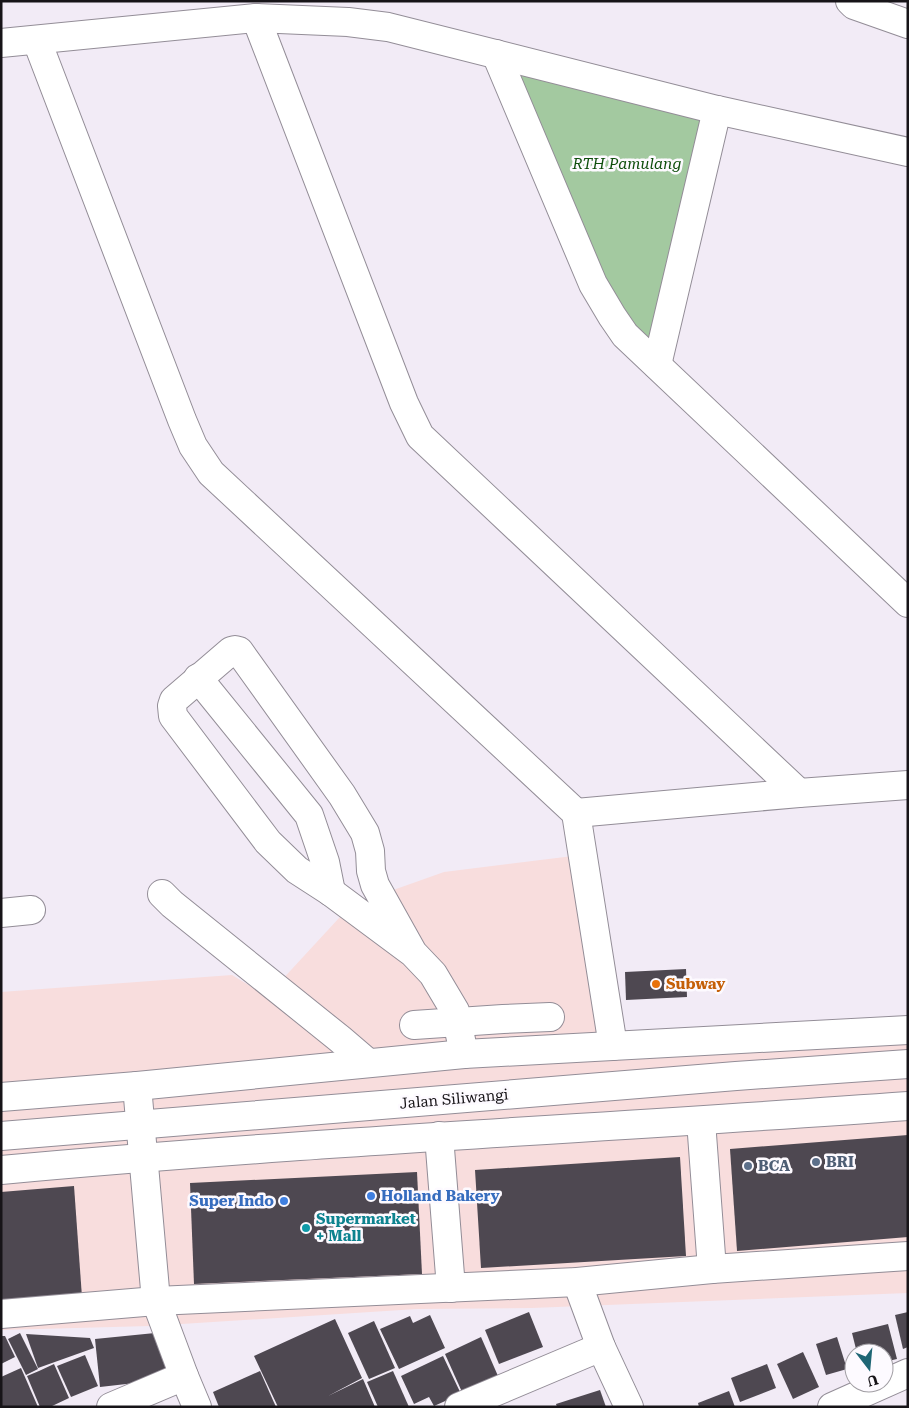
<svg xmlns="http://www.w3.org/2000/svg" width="909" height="1408" font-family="'Roboto Serif',serif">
	<rect width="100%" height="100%" fill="#f2ebf6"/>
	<path fill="#f8dddd" d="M 581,855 L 606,1044 L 908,1024 L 908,1293 L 532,1308 L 417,1309 L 150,1326 L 1,1330 L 1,992 L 232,975 L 267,996 L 351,905 L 444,872 Z"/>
	<path fill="#a3c9a0" d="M 496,54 L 717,110 L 657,365 L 612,316 Z"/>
	<g fill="#4e4851">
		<path d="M 686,969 L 687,997 L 626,1000 L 625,972 Z"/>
		<path d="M 908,1135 L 908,1237 L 737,1251 L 730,1149 Z"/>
		<path d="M 680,1157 L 686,1256 L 481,1268 L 475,1170 Z"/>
		<path d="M 417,1172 L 422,1274 L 194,1284 L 190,1183 Z"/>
		<path d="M 74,1186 L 82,1297 L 1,1303 L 1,1192 Z"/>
		<path d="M 529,1312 L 543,1347 L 499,1364 L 485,1330 Z"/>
		<path d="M 908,1312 L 908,1347 L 903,1349 L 895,1315 Z"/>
		<path d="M 430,1315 L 445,1348 L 399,1369 L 380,1329 L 410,1316 L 413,1323 Z"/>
		<path d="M 335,1319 L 362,1378 L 328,1396 L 363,1379 L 375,1407 L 278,1407 L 254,1356 Z"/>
		<path d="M 374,1321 L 395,1368 L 369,1379 L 348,1333 Z"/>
		<path d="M 888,1324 L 897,1359 L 884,1362 L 884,1353 L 857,1353 L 852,1333 Z"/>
		<path d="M 165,1332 L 170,1379 L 100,1387 L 95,1339 Z"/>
		<path d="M 20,1333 L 38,1369 L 26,1375 L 8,1339 Z"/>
		<path d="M 26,1334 L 90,1338 L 94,1348 L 38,1368 Z"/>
		<path d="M 1,1336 L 5,1336 L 15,1357 L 1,1364 Z"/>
		<path d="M 481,1337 L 498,1376 L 462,1392 L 445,1354 Z"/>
		<path d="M 837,1337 L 847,1369 L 826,1375 L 816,1344 Z"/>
		<path d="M 803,1352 L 819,1387 L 793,1399 L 777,1364 Z"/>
		<path d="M 85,1355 L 98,1386 L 71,1397 L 57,1366 Z"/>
		<path d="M 443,1356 L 461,1394 L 434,1406 L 429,1397 L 414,1404 L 401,1376 Z"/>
		<path d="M 54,1364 L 69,1398 L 50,1407 L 40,1407 L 27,1376 L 39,1371 L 40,1372 L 39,1371 Z"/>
		<path d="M 767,1364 L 776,1388 L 740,1402 L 731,1378 Z"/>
		<path d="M 21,1368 L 38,1407 L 1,1407 L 1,1377 Z"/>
		<path d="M 260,1371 L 276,1407 L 219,1407 L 213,1392 Z"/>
		<path d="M 393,1371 L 409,1407 L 378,1407 L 367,1382 Z"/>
		<path d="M 600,1390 L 606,1407 L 557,1407 L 556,1404 Z"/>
		<path d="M 729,1391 L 735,1407 L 699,1407 L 698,1403 Z"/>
	</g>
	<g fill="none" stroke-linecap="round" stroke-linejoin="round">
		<g stroke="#938d97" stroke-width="30">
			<g id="minor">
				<path d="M 850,1 L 854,5 L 908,24"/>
				<path d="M 256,18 L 404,403 L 420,436 L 799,793"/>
				<path d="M 37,41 L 182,420 L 193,446 L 211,473 L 576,813 L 613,1046"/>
				<path d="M 1,43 L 256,18 L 348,22 L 388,27 L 717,110 L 908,152"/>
				<path d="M 496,54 L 593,284 L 612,316 L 625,335 L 908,603"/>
				<path d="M 657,365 L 717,110"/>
				<path d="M 198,678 L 309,815 L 325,862 L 331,892"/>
				<path d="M 576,813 L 799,793 L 908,785"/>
				<path d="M 162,894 L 172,904 L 340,1039 L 368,1063"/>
				<path d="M 1,913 L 31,910"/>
				<path d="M 413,953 L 375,885 L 371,871 L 370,851 L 365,833 L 342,795 L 239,651 L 235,650 L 231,651 L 174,700 L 172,706 L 173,716 L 268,842 L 297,870 L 331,892 L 413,953 L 433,974 L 455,1011 L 464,1054"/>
				<path d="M 414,1025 L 503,1019 L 550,1017"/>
				<path d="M 137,1086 L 156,1301 L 184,1376 L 197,1407"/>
				<path d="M 701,1121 L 712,1269"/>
				<path d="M 439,1136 L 451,1288"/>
				<path d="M 1,1170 C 303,1142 606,1128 908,1106"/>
				<path d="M 577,1282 L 601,1347 L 629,1407"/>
				<path d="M 1,1314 L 156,1301 L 577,1282 L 712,1269 L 908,1256"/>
				<path d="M 111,1407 L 184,1376"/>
				<path d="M 459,1407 L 601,1347"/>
				<path d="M 832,1407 L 908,1373"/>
			</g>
		</g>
		<g stroke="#938d97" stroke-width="30">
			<g id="major">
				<path d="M 1,1097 L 137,1086 L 464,1054 L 908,1030"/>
				<path d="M 1,1136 L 736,1076 L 908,1064"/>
			</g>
		</g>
		<use href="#minor" stroke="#fff" stroke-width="28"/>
		<use href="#major" stroke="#fff" stroke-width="28"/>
	</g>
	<circle fill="#e8710a" stroke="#fdfaff" stroke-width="2" cx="656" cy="984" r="5"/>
	<g fill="#5c6f8a" stroke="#fdfaff" stroke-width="2">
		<circle cx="816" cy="1162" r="5"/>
		<circle cx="748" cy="1166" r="5"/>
	</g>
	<g fill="#3f7fe0" stroke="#fdfaff" stroke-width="2">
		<circle cx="371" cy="1196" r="5"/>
		<circle cx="284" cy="1201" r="5"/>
	</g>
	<circle fill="#0f9aa8" stroke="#fdfaff" stroke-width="2" cx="306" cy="1228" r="5"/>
	<g text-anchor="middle" stroke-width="5" stroke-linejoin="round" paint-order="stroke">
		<g font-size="15" font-style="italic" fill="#0c4d0a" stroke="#fdfaff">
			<text x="627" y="169">RTH Pamulang</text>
		</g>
		<g font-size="15" font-weight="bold" fill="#c56008" stroke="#fdfaff" text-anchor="start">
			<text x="666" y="989">Subway</text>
		</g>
		<g font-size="15" fill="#171418" stroke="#fdfaff">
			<text transform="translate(454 1099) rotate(-5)" y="5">Jalan Siliwangi</text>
		</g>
		<g font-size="15" font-weight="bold" fill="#4e5e75" stroke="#fdfaff" text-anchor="start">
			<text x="826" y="1167">BRI</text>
			<text x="758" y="1171">BCA</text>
		</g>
		<g font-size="15" font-weight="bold" fill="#366cbe" stroke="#fdfaff" text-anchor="start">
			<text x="381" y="1201">Holland Bakery</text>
			<text x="274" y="1206" text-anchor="end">Super Indo</text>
		</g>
		<g font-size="15" font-weight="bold" fill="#0d838f" stroke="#fdfaff" text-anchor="start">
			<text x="316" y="1224">Supermarket<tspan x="316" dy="17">+ Mall</tspan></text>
		</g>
	</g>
	<rect width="909" height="1408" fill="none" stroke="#171418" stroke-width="5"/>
	<g transform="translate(869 1368) rotate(164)"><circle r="24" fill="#fdfaff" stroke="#a19ea3"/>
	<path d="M0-4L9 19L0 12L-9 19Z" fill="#1f6675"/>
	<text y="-8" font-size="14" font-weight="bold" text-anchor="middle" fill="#171418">U</text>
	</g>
</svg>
